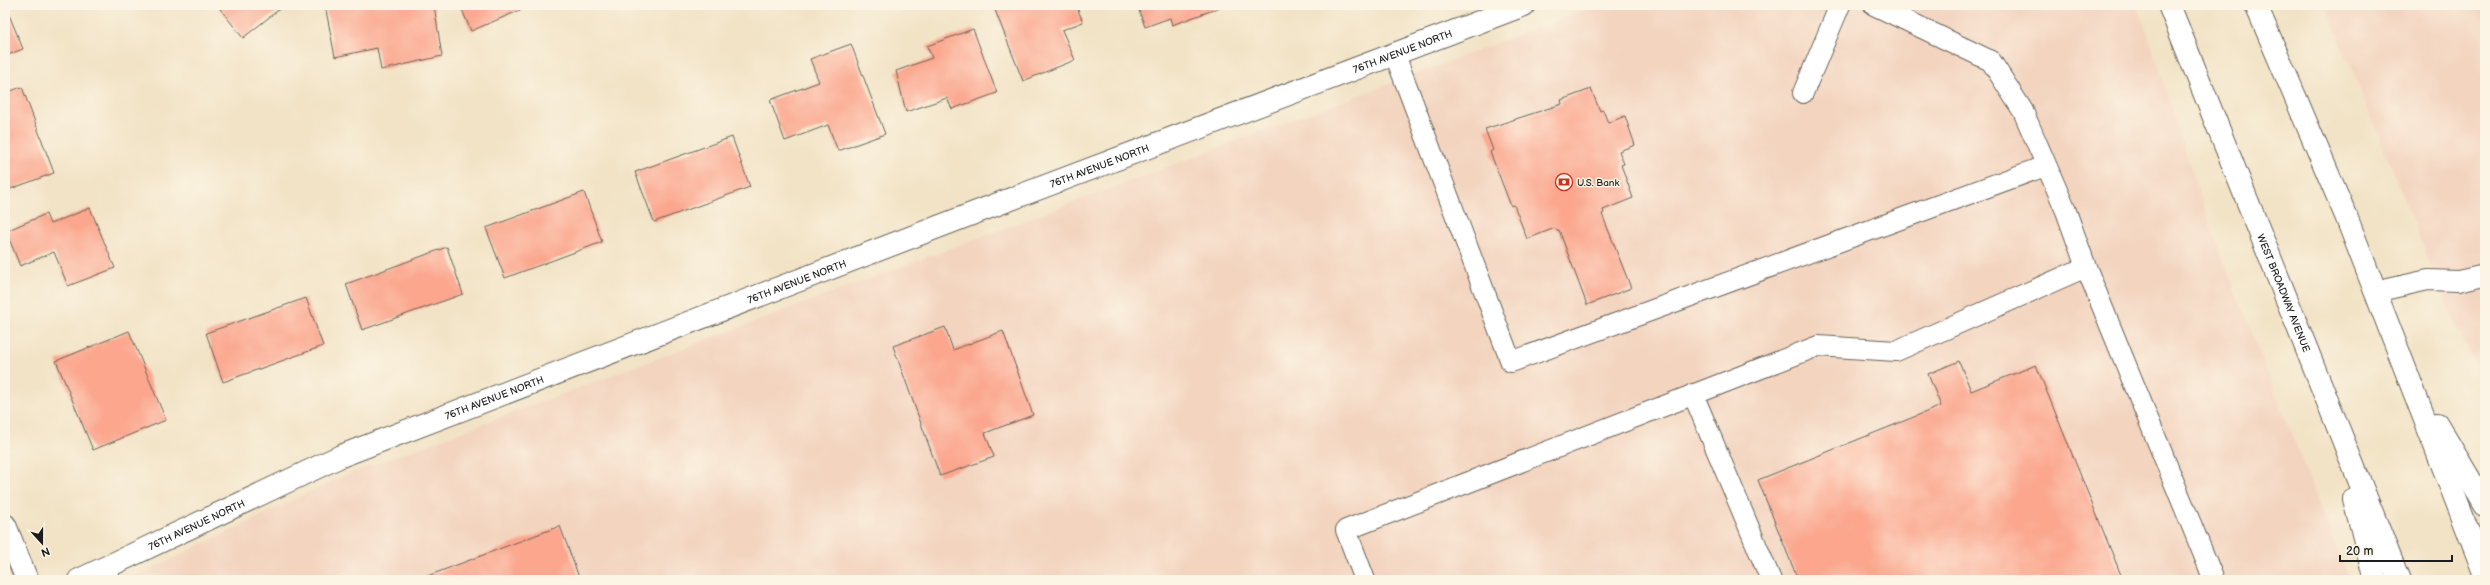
<svg xmlns="http://www.w3.org/2000/svg" width="2490" height="585" font-family="'Balsamiq Sans',sans-serif">
	<rect width="100%" height="100%" fill="#fcf5e5"/>
	<filter id="ink" filterUnits="userSpaceOnUse"><feTurbulence type="fractalNoise" baseFrequency=".025" numOctaves="2"/><feDisplacementMap in="SourceGraphic" scale="8" xChannelSelector="R" yChannelSelector="G"/><feConvolveMatrix kernelMatrix="1 2 1 2 8 2 1 2 1" color-interpolation-filters="sRGB"/></filter>
	<filter id="wash" filterUnits="userSpaceOnUse"><feTurbulence type="fractalNoise" baseFrequency=".012" numOctaves="4" result="noise"/><feDisplacementMap in="SourceGraphic" scale="16" xChannelSelector="R" yChannelSelector="G"/><feGaussianBlur stdDeviation="0.9" result="paint"/><feColorMatrix in="noise" values="0 0 0 0 0 0 0 0 0 0 0 0 0 0 0 0 0 1.4 0 .05"/><feComposite in="paint" operator="in"/></filter>
	<g filter="url(#wash)">
		<rect width="100%" height="100%" fill="#f2e3c6"/>
		<g fill="#f3d4bf">
			<path d="M 1599,5 L 2138,5 L 2211,229 L 2349,580 L 129,580 L 336,479 Z"/>
			<path d="M 2326,5 L 2485,5 L 2485,386 L 2447,305 Z"/>
		</g>
		<g id="blocks">
			<g fill="#fba68d">
				<path d="M 5,5 L 23,49 L 5,56 Z"/>
				<path d="M 217,5 L 281,5 L 282,7 L 243,38 Z"/>
				<path d="M 325,5 L 434,5 L 442,56 L 381,70 L 377,48 L 335,57 Z"/>
				<path d="M 460,5 L 532,5 L 471,31 Z"/>
				<path d="M 993,5 L 1076,5 L 1083,22 L 1062,30 L 1075,60 L 1023,81 Z"/>
				<path d="M 1137,5 L 1227,5 L 1172,25 L 1170,18 L 1145,27 Z"/>
				<path d="M 973,29 L 997,93 L 952,109 L 947,98 L 906,112 L 896,71 L 932,58 L 927,46 Z"/>
				<path d="M 851,44 L 885,134 L 838,151 L 828,125 L 785,141 L 770,100 L 819,82 L 810,59 Z"/>
				<path d="M 22,87 L 54,173 L 5,191 L 5,93 Z"/>
				<path d="M 1591,89 L 1600,111 L 1603,110 L 1608,123 L 1625,116 L 1635,145 L 1619,151 L 1624,164 L 1621,165 L 1633,198 L 1603,210 L 1604,213 L 1602,214 L 1631,288 L 1587,305 L 1559,230 L 1557,231 L 1555,228 L 1527,239 L 1514,205 L 1511,206 L 1490,152 L 1493,150 L 1485,129 L 1562,104 L 1561,100 Z"/>
				<path d="M 732,137 L 750,187 L 654,222 L 635,172 Z"/>
				<path d="M 584,192 L 602,242 L 505,278 L 486,228 Z"/>
				<path d="M 90,208 L 115,268 L 68,286 L 54,252 L 20,266 L 6,231 L 46,214 L 50,224 Z"/>
				<path d="M 447,247 L 463,294 L 362,330 L 346,284 Z"/>
				<path d="M 306,298 L 323,346 L 223,382 L 206,333 Z"/>
				<path d="M 945,327 L 953,350 L 1003,331 L 1033,415 L 985,433 L 994,457 L 940,476 L 893,346 Z"/>
				<path d="M 129,331 L 166,420 L 93,450 L 56,361 Z"/>
				<path d="M 1959,361 L 1971,391 L 2036,365 L 2123,580 L 1798,580 L 1758,480 L 1941,406 L 1928,374 Z"/>
				<path d="M 560,526 L 580,580 L 417,580 Z"/>
			</g>
		</g>
	</g>
	<g filter="url(#ink)">
		<use href="#blocks" fill-opacity="0" stroke="#676258" stroke-width="1"/>
		<g fill="none" stroke-linecap="round" stroke-linejoin="round">
			<g stroke="#676258" stroke-width="22">
				<g id="lane">
					<path d="M 1874,5 L 1991,61 L 2023,111 L 2066,211 L 2086,267 L 2214,580"/>
					<path d="M 1395,55 L 1511,362 L 2045,166"/>
					<path d="M 1803,93 L 1840,5"/>
					<path d="M 2375,292 L 2428,280 L 2458,281 L 2485,275"/>
					<path d="M 1693,394 L 1771,580"/>
					<path d="M 1365,580 L 1346,530 L 1818,346 L 1896,351 L 2086,267"/>
				</g>
			</g>
			<g stroke="#676258" stroke-width="24">
				<g id="street">
					<path d="M 5,525 L 27,580"/>
					<path id="s1" d="M 79,580 L 341,456 L 1003,202 L 1524,5"/>
				</g>
			</g>
			<g stroke="#676258" stroke-width="24">
				<g id="secondary">
					<path id="s2" d="M 2169,5 L 2399,580"/>
					<path d="M 2256,5 L 2346,216 L 2485,575"/>
					<path d="M 2437,424 L 2485,505"/>
					<path d="M 2354,499 L 2375,580"/>
				</g>
			</g>
			<use href="#lane" stroke="#fff" stroke-width="20"/>
			<use href="#street" stroke="#fff" stroke-width="22"/>
			<use href="#secondary" stroke="#fff" stroke-width="22"/>
		</g>
	</g>
	<defs>
		<g id="bank-ring" transform="scale(0.9)"><circle r="9.5" fill="#fcf5e5" stroke="#c8321e" stroke-width="1.5"/><path d="M-6-4H6V4H-6ZM0-2.3a2.3 2.3 0 1 0 0 4.6a2.3 2.3 0 1 0 0-4.6Z" fill="#c8321e"/></g>
	</defs>
	<g fill-rule="evenodd">
		<use href="#bank-ring" x="1564" y="182"/>
	</g>
	<g text-anchor="middle" stroke-width="3" stroke-linejoin="round" paint-order="stroke">
		<g font-size="10" fill="#1c1c1c" stroke="#fcf5e5">
			<text dy="4" stroke="none"><textPath href="#s1" startOffset="1426">76TH AVENUE NORTH</textPath></text>
			<text dy="4" stroke="none"><textPath href="#s1" startOffset="1102">76TH AVENUE NORTH</textPath></text>
			<text dy="4" stroke="none"><textPath href="#s1" startOffset="778">76TH AVENUE NORTH</textPath></text>
			<text dy="4" stroke="none"><textPath href="#s2" startOffset="310">WEST BROADWAY AVENUE</textPath></text>
			<text dy="4" stroke="none"><textPath href="#s1" startOffset="454">76TH AVENUE NORTH</textPath></text>
			<text dy="4" stroke="none"><textPath href="#s1" startOffset="130">76TH AVENUE NORTH</textPath></text>
		</g>
		<g font-size="10" fill="#1c1c1c" stroke="#fcf5e5" text-anchor="start">
			<text x="1577" y="186">U.S. Bank</text>
		</g>
	</g>
	<rect width="2490" height="585" fill="none" stroke="#fcf5e5" stroke-width="20"/>
	<g transform="translate(42 543) rotate(159)" stroke="#fcf5e5" stroke-width="3" paint-order="stroke">
	<path d="M0-3L7 15L0 10L-7 15Z" fill="#1c1c1c"/>
	<text y="-6" font-size="11" font-weight="bold" text-anchor="middle" fill="#1c1c1c">N</text>
	</g>
	<path d="M2340 555v6h112v-6" fill="none" stroke="#1c1c1c" stroke-width="2"/>
	<text x="2346" y="555" font-size="12" fill="#1c1c1c" stroke="#fcf5e5" stroke-width="3" paint-order="stroke">20 m</text>
</svg>
